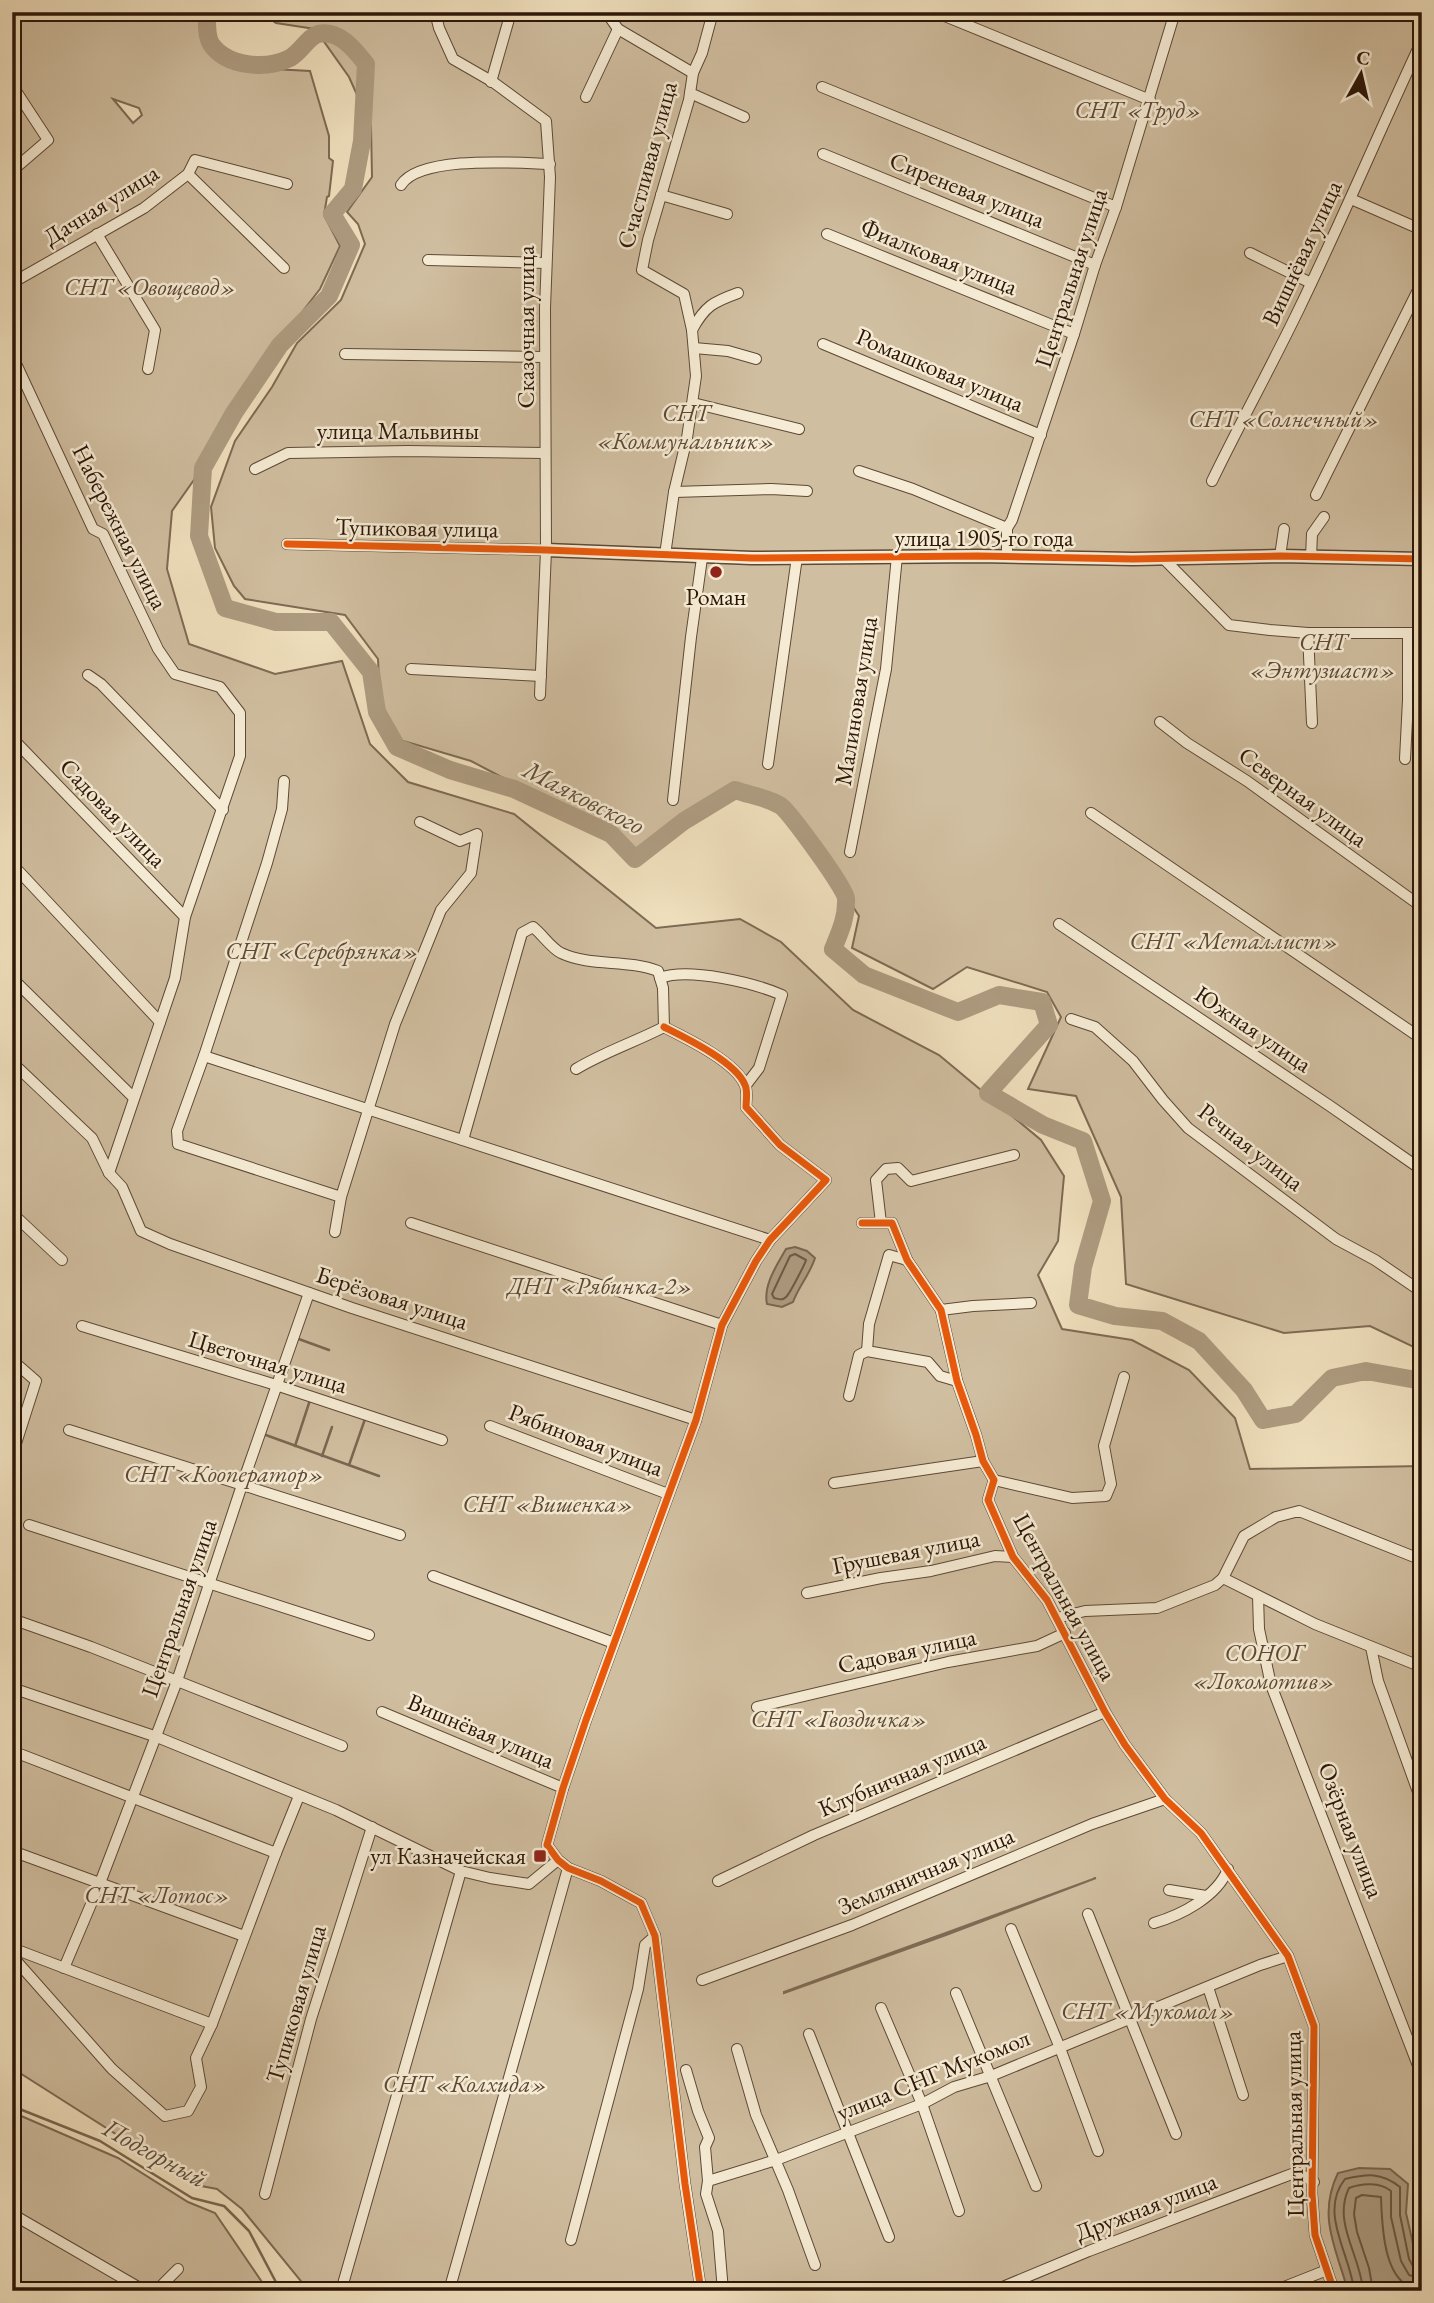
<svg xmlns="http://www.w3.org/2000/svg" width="1434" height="2303" font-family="'EB Garamond',serif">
	<rect width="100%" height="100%" fill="#f1e1bf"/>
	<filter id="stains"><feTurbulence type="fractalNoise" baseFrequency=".00286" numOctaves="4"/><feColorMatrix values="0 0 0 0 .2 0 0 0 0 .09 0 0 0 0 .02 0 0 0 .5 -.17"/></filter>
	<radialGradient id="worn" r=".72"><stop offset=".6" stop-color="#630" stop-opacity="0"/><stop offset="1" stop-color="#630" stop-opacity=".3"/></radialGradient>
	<g fill="#d0bea0" stroke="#7e6a54" stroke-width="2" fill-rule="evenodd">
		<path d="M 12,12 L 198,12 L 205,46 L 234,67 L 310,71 L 329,136 L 329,158 L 333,161 L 329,196 L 327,197 L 324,215 L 340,246 L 320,289 L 239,393 L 223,431 L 196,477 L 172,511 L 167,569 L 189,644 L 275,674 L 342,661 L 370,744 L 408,782 L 514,814 L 656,928 L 740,919 L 781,942 L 853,1010 L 939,1055 L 1041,1140 L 1064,1176 L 1058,1241 L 1038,1275 L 1062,1329 L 1132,1340 L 1189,1370 L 1235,1418 L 1250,1469 L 1422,1466 L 1422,2291 L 309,2291 L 242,2209 L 217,2189 L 196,2185 L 12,2068 ZM 113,99 L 139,108 L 142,115 L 133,123 ZM 1096,1878 L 946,1935 L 784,1993 L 784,1992 Z"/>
		<path d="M 260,12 L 1422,12 L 1422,1351 L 1370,1326 L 1284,1333 L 1126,1284 L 1121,1197 L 1076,1096 L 1028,1089 L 1061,1017 L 1047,992 L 967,967 L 933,989 L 852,948 L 859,916 L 801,827 L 780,806 L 735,790 L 635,859 L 608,833 L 471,761 L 400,740 L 380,701 L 378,659 L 345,615 L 245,599 L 234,586 L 215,548 L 211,507 L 235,441 L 272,387 L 297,343 L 341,300 L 365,244 L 358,224 L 347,212 L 372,177 L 371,126 L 349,77 L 315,29 L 276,23 Z"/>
		<path d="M 12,2112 L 118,2158 L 188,2202 L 215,2213 L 264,2285 L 271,2291 L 12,2291 Z"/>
	</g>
	<g fill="#ae9c81" stroke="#7a6651" stroke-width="2">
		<path d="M 795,1247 L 807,1251 L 815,1258 C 810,1274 799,1286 793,1302 L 782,1307 L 767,1304 C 763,1285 777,1265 786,1249 Z"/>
		<path d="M 1359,2168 L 1390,2169 L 1408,2184 L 1406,2213 L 1416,2257 L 1422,2269 L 1422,2291 L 1348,2291 C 1336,2248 1317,2216 1338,2173 Z"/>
	</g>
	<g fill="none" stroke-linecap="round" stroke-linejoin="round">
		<g stroke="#6d5944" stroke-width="2">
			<path d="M 795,1254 L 806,1260 C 805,1264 789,1295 786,1297 C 782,1301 779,1299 774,1298 L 772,1294 L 790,1256 Z"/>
			<path d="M 1354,2291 C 1351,2255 1318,2213 1345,2179 C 1367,2174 1381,2172 1400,2187 L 1400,2215 L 1409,2259 L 1414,2268 L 1422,2270"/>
			<path d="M 1363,2291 C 1361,2256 1332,2223 1349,2188 C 1362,2183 1380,2182 1391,2191 L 1391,2217 L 1401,2261 L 1409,2275 L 1422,2279"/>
			<path d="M 1373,2291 L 1369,2268 L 1357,2232 L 1354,2214 L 1356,2198 L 1362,2195 L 1381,2197 C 1382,2226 1383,2288 1422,2290"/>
		</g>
		<g stroke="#7a6651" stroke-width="2.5">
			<path d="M 296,1338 L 329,1350"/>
			<path d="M 263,1434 L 379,1476"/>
			<path d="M 295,1446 L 310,1400"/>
			<path d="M 322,1456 L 332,1427"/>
			<path d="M 349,1465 L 365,1419"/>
			<path d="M 12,2106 L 100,2141 L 192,2198 L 224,2206 L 249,2231 L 278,2286 L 283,2291"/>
		</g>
		<path stroke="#ae9c81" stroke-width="18" d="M 207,12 C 207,22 206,36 211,44 C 227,67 266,70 290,58 C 301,52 308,37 318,34 C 339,29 355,50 366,64 L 362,141 L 353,189 L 332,214 L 351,245 L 329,296 L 280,345 L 234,413 L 203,468 L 199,536 L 225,608 L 276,622 L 331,622 L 371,672 L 377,712 L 397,747 L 450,770 L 514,789 L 611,834 L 635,859 L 684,821 L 735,790 C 749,795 769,798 781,806 C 790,813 846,889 846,898 C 847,917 840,932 833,949 L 864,975 L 958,1012 L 999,995 L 1042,1002 L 1049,1025 L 988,1093 L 1043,1125 L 1083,1141 L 1102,1201 L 1083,1267 L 1078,1305 L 1115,1316 L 1162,1321 L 1199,1341 L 1244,1390 L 1263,1420 L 1296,1414 L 1332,1378 L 1366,1371 L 1422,1381"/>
		<g stroke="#5d4936" stroke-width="12">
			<g id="minor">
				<path d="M 435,12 L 439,28 L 453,59 L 493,82 L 546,121 L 550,177 L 545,308 L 546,550 L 540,695"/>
				<path d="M 612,12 L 611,19 L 618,29 L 693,73"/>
				<path d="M 935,12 L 1150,100"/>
				<path d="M 491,82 L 511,12"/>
				<path d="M 12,85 L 48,140 L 12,171"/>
				<path d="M 822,87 L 1116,207"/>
				<path d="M 690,93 L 744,117"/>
				<path d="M 586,97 L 618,29"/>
				<path d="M 823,154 L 1095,265"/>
				<path d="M 188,174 L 284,268"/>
				<path d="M 401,185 C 420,155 517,163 550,164"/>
				<path d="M 661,195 L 727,214"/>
				<path d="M 1351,199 L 1422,230"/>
				<path d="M 97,234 L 155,330 L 148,369"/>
				<path d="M 827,234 L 1074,334"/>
				<path d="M 1250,253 L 1311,283"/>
				<path d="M 428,260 L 546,263"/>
				<path d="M 12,283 L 144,208 L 188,174 L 195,160 L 287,184"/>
				<path d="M 692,330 C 705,306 713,302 738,293"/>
				<path d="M 823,344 L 1041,435"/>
				<path d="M 694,348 L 728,351 L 756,359"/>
				<path d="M 345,354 L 545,357"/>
				<path d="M 12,355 L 93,529 L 103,534 L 158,649 L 175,674 L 220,687 L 240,713 L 240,756 L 185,917 L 175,978 L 109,1173"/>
				<path d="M 693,403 L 799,429"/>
				<path d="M 255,469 L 288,453 L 408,451 L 545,453"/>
				<path d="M 859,471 L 913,489 L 1007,528"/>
				<path d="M 1212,481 C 1240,423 1271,367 1299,309 C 1342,220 1380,130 1422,40"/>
				<path d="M 674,492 L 771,489 L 807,491"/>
				<path d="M 1316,495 L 1422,282"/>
				<path d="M 1420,502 L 1422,499"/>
				<path d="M 287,544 L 546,550"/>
				<path d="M 665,555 L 674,492 L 687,438 L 696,376 L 692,330 L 684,294 L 642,270 L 648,240 L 689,100 L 693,73 L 702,53 L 713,12"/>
				<path d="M 1007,556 L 1007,528 L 1012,520 L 1074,334 L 1095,265 L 1116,207 L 1175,12"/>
				<path d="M 1280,556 L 1284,529"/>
				<path d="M 1311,557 L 1312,534 L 1324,517"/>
				<path d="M 1164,559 L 1229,625 L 1270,630 L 1308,633 L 1422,633"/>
				<path d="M 1308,633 L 1312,723"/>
				<path d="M 411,669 L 541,676"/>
				<path d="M 88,675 L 101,684 L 223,810"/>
				<path d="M 1160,722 L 1187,743 L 1247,781 L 1422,907"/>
				<path d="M 12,738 L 185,917"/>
				<path d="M 1405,759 L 1408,700 L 1408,633"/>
				<path d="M 768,764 L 797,557"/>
				<path d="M 284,781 L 282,809 L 267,863 L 204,1056 L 177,1131 L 178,1144 L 341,1197"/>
				<path d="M 673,800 L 691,637 L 702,558"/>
				<path d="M 1091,813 L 1422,1039"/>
				<path d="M 850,852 L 886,669 L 897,556"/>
				<path d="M 12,864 L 160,1022"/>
				<path d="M 1059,924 L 1330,1106 L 1422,1170"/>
				<path d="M 12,978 L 134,1098"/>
				<path d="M 660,978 C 689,967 754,983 782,995 L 759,1068 L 746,1085"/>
				<path d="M 1071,1019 L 1095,1027 L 1133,1061 L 1163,1100 L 1188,1128 L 1336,1239 L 1375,1260 L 1422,1292"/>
				<path d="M 664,1027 C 686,1038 736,1062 745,1085 C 748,1091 746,1101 746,1107 L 780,1145 L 826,1180 L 770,1240 L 756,1261 L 722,1325 L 696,1420 L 586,1720 L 563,1788 L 547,1845 L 558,1860 L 568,1868 L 601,1881 L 641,1903 L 655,1936 L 685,2184 L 701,2291"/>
				<path d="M 204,1056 L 770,1240"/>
				<path d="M 12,1062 L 92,1138 L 109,1173 L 122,1187 L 141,1231 L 170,1244 L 352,1308 L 696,1420"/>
				<path d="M 463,1140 L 522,933 L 533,927 C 542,934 551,948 561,953 C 591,967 627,959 658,971 L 663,988 L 664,1027 C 635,1042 604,1052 576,1069"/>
				<path d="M 12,1213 L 62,1260"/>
				<path d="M 411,1223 L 722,1325"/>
				<path d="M 862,1223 L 892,1223 L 907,1260 L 941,1310 L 957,1381 L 976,1435 L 983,1461 L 994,1480 L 988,1500 L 1013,1557 L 1047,1600 L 1105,1712 L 1125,1745 L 1165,1799 L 1201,1833 L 1288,1956 L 1314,2026 L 1312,2194 L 1315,2235 L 1334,2291"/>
				<path d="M 881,1223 L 876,1180 L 886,1169 L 898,1168 L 911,1181 L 1014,1155"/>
				<path d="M 335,1232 L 341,1197 L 395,1024 L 441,910 L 471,873 L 477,834 L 460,841 L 420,822"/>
				<path d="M 907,1260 L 889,1255 L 869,1324 L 867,1351 L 928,1362 L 940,1376 L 957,1381"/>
				<path d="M 941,1310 L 973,1306 L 1031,1303"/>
				<path d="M 82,1326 L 276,1385 L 442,1440"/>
				<path d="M 12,1360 L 36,1381 L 12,1456"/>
				<path d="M 849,1396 L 859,1355 L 867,1351"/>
				<path d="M 490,1426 L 668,1494"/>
				<path d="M 69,1430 L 400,1535"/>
				<path d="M 994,1480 L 1072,1498 L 1106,1496 L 1111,1484 L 1104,1446 L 1124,1377"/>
				<path d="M 834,1483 L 983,1461"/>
				<path d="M 29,1525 L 369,1635"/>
				<path d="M 433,1576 L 614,1643"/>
				<path d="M 1223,1578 L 1315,1624 L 1422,1667"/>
				<path d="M 807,1593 L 881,1578 L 931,1571 L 995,1556 L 1013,1557"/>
				<path d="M 1258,1596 L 1259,1629 L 1271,1685 L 1422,2076"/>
				<path d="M 1057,1618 L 1085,1611 L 1157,1608 L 1215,1585 L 1223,1578 L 1244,1536 L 1276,1517 L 1299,1511 L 1422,1560"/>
				<path d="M 12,1619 L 91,1647 L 342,1746"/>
				<path d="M 1371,1647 L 1378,1681 L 1422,1803"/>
				<path d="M 12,1688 L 157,1737 L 336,1810 L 461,1871 L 490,1878 L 529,1884 L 558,1860"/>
				<path d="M 757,1707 L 948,1662 L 1037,1646 L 1065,1633"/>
				<path d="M 382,1712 L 563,1788"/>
				<path d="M 12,1751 L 276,1853 L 299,1796"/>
				<path d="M 12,1851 L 244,1936"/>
				<path d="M 718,1881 L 814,1835 L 1105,1712"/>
				<path d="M 1169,1890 L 1206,1896"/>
				<path d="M 1088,1914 L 1176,2134"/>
				<path d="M 1154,1923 C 1181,1915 1217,1897 1228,1869"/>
				<path d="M 1011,1929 L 1060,2048 L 1098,2151"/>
				<path d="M 12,1948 L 212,2024"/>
				<path d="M 12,1956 L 112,2069 L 165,2116 L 188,2111 L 201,2087 L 196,2058 L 212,2024 L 276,1853"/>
				<path d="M 64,1968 L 100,1883 L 177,1681 L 242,1485 L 309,1293"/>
				<path d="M 702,1980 L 852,1925 L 1092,1824 L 1165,1799"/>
				<path d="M 1208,1987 L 1243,2095"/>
				<path d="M 956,1993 L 1036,2186"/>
				<path d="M 881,2008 L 922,2104 L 959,2211"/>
				<path d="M 809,2034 L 889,2237"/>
				<path d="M 737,2049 L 756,2115 L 788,2190 L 815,2265"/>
				<path d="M 686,2070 L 698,2111 L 709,2138 L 705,2147 L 708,2181 L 706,2194 L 718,2231 L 723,2291"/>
				<path d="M 708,2181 L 776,2160 L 922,2104 L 954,2087 L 991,2076 L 1260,1965 L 1288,1956"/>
				<path d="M 265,2194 L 311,2019 L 372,1827"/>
				<path d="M 12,2214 L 145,2291"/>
				<path d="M 571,2240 L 638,1989 L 645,1945 L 655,1936"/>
				<path d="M 156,2291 L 178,2269"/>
				<path d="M 341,2291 L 461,1871"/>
				<path d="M 449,2291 L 568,1868"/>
				<path d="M 993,2291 L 1089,2251 L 1297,2172 L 1314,2182"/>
				<path d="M 1274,2291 L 1327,2270"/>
			</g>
		</g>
		<g stroke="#5d4936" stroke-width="15">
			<path id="tertiary" d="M 546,550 L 752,558 L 978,556 L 1133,559 L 1280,556 L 1422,559"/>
		</g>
		<use href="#minor" stroke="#f6ecd5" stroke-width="10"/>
		<use href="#tertiary" stroke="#f6ecd5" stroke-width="12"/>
		<g stroke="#f6ecd5" stroke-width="11">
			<g id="cycleway">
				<path d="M 287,544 L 546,550 L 752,558 L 978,556 L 1133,559 L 1280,556 L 1422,559"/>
				<path d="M 664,1027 C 686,1038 736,1062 745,1085 C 748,1091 746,1101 746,1107 L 780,1145 L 826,1180 L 770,1240 L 756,1261 L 722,1325 L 696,1420 L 586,1720 L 563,1788 L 547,1845 L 558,1860 L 568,1868 L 601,1881 L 641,1903 L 655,1936 L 685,2184 L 701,2291"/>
				<path d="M 862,1223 L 892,1223 L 907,1260 L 941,1310 L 957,1381 L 976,1435 L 983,1461 L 994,1480 L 988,1500 L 1013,1557 L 1047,1600 L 1105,1712 L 1125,1745 L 1165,1799 L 1201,1833 L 1288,1956 L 1314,2026 L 1312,2194 L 1315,2235 L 1334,2291"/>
			</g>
		</g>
		<use href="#cycleway" stroke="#e8590c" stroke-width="7"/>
	</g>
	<g fill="#8f2418" stroke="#f6ecd5" stroke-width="2.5">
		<circle cx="716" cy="572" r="7"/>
		<rect x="533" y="1849" width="14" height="14" rx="3.5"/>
	</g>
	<g text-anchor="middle" stroke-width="5" stroke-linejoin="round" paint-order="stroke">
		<g font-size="24" font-style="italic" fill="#5d4836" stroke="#f6ecd5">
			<text x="1138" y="118">СНТ «Труд»</text>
			<text x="150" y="295">СНТ «Овощевод»</text>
			<text x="686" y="421">СНТ<tspan x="686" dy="28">«Коммунальник»</tspan></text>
			<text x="1284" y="427">СНТ «Солнечный»</text>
			<text x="1323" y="650">СНТ<tspan x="1323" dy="28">«Энтузиаст»</tspan></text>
			<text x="1234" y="949">СНТ «Металлист»</text>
			<text x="322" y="959">СНТ «Серебрянка»</text>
			<text x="600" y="1294">ДНТ «Рябинка-2»</text>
			<text x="224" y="1482">СНТ «Кооператор»</text>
			<text x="548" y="1512">СНТ «Вишенка»</text>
			<text x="1264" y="1661">СОНОГ<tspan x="1264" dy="28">«Локомотив»</tspan></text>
			<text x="839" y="1727">СНТ «Гвоздичка»</text>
			<text x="157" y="1903">СНТ «Лотос»</text>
			<text x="1148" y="2019">СНТ «Мукомол»</text>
			<text x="465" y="2092">СНТ «Колхида»</text>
		</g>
		<g font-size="24" fill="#2c1608" stroke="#f6ecd5">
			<text transform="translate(647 165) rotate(-75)" y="8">Счастливая улица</text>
			<text transform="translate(967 190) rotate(22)" y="8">Сиреневая улица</text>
			<text transform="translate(101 205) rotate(-32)" y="8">Дачная улица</text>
			<text transform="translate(1302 253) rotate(-65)" y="8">Вишнёвая улица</text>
			<text transform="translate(939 257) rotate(22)" y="8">Фиалковая улица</text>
			<text transform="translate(1071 278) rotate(-72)" y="8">Центральная улица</text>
			<text transform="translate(526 327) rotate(-90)" y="8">Сказочная улица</text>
			<text transform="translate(940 370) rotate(23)" y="8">Ромашковая улица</text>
			<text x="398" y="439">улица Мальвины</text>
			<text transform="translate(120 527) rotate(63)" y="8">Набережная улица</text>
			<text transform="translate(417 528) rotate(1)" y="8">Тупиковая улица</text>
			<text x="984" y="546">улица 1905-го года</text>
			<text transform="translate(856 701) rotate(-81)" y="8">Малиновая улица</text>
			<text transform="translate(1303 797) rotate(36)" y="8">Северная улица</text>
			<text transform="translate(113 813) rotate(46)" y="8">Садовая улица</text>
			<text transform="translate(1253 1029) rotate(34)" y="8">Южная улица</text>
			<text transform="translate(1251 1147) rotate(38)" y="8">Речная улица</text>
			<text transform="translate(392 1298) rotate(18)" y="8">Берёзовая улица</text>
			<text transform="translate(268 1362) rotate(17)" y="8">Цветочная улица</text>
			<text transform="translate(586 1440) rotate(21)" y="8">Рябиновая улица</text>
			<text transform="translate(906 1552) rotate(-11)" y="8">Грушевая улица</text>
			<text transform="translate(1065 1597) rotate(61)" y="8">Центральная улица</text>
			<text transform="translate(179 1608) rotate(-71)" y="8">Центральная улица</text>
			<text transform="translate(907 1651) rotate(-12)" y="8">Садовая улица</text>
			<text transform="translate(481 1731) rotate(23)" y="8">Вишнёвая улица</text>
			<text transform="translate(902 1775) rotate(-23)" y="8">Клубничная улица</text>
			<text transform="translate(1351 1830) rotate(69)" y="8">Озёрная улица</text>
			<text transform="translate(926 1871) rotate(-23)" y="8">Земляничная улица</text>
			<text transform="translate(296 2004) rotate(-74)" y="8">Тупиковая улица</text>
			<text transform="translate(933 2075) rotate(-22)" y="8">улица СНГ Мукомол</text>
			<text transform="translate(1294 2124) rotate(-91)" y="8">Центральная улица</text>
			<text transform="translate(1146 2207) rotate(-21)" y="8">Дружная улица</text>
		</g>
		<g font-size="24" fill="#2c1608" stroke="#f6ecd5">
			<text x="716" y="605">Роман</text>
			<text x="526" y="1864" text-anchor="end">ул Казначейская</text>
		</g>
		<g font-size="26" font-style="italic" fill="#604c38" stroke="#f6ecd5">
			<text transform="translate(584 797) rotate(27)" y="9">Маяковского</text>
			<text transform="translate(155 2153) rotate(29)" y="9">Подгорный</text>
		</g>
	</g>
	<rect width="1434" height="2303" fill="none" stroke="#f1e1bf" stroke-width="42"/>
	<rect x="14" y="14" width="1406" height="2275" fill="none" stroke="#2c1608" stroke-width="3.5"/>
	<rect x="21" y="21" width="1392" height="2261" fill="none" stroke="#2c1608" stroke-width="2"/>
	<g transform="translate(1361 74) rotate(8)" stroke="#f6ecd5" stroke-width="5" paint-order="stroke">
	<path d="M0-5L12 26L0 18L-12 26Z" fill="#2c1608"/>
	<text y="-10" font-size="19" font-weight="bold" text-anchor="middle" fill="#2c1608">С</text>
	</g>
	<rect width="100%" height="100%" filter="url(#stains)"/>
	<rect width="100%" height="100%" fill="url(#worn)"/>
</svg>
